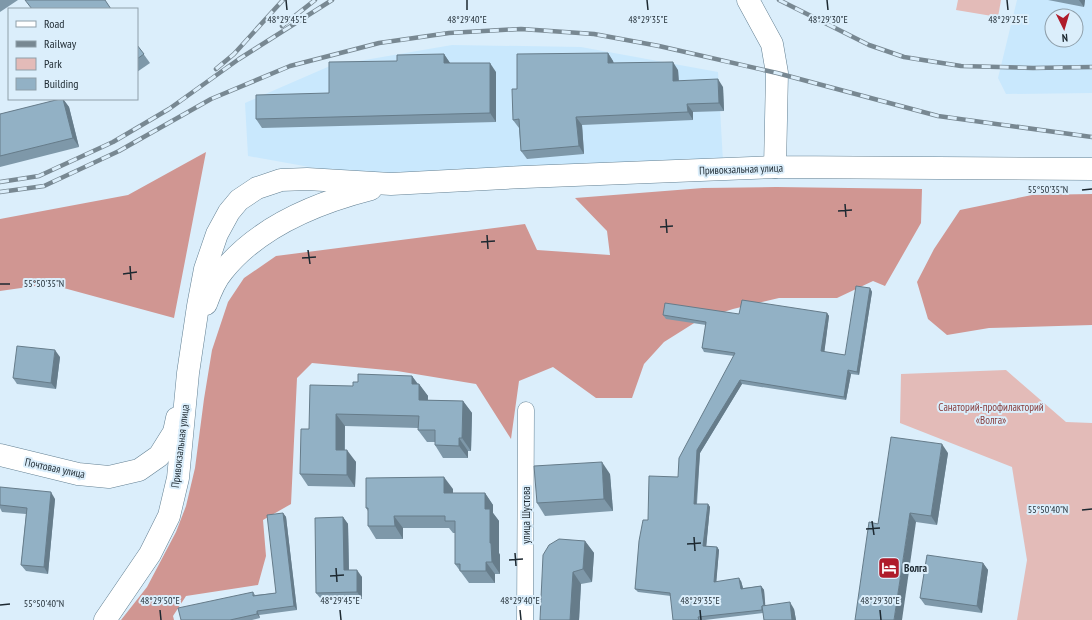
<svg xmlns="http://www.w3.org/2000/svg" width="1092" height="620" font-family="'PT Sans Narrow',sans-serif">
	<rect width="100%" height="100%" fill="#dbeefb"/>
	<g fill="#c9e8fd" fill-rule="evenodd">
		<path d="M 1017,0 L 1092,0 L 1092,93 L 1006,94 L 998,78 ZM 1052,16 L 1076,16 L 1076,40 L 1052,40 Z"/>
		<path d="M 452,45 L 581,47 L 718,72 L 723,162 L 354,175 L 248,156 L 245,103 L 330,66 Z"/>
	</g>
	<g fill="#e3bbb8">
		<path d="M 958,0 L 1001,0 L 998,17 L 956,10 Z"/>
		<path d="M 1006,370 L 1066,422 L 1092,423 L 1092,620 L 1017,620 L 1027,560 L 1012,467 L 900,423 L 901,374 Z"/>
	</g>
	<g fill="#d09692">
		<path d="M 206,152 L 174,318 L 49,284 L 0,291 L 0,219 L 128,195 Z"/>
		<path d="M 776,187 L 922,189 L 921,223 L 885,286 L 873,281 L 837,298 L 779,298 L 733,309 L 699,320 L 664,342 L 644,364 L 632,398 L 596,398 L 553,367 L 519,381 L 511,439 L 476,384 L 397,371 L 312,363 L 297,378 L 291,504 L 263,520 L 266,556 L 258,585 L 186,596 L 173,616 L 174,620 L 121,620 L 147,587 L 176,532 L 186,506 L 195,468 L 204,399 L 212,350 L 228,302 L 244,278 L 276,256 L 525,224 L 537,250 L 610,255 L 607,231 L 575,198 L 703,188 Z"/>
		<path d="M 1092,194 L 1092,325 L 989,328 L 947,335 L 928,319 L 917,282 L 934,249 L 960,210 L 1032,195 Z"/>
	</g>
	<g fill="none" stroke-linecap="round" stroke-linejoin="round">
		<g stroke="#638093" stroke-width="17">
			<path id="minor" d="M 525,620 L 526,410"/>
		</g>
		<g stroke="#638093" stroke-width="23">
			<g id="secondary">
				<path d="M 206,304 C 210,293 215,280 223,271 C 259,226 316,203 371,189"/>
				<path d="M 0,455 L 78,474 L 109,477 L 139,470 L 159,456 L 174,432 L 177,418"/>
				<path d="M 105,620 L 150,554 L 169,516 L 178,478 L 188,373 L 198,306 L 205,269 L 217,234 L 229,212 L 239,200 L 257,188 L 281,180 L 307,179 L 391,184 L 524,177 L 775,167"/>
			</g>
		</g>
		<g stroke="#638093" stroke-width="23">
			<path id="primary" d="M 748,0 L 772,44 L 777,73 L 775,167 L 1092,169"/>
		</g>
		<use href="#minor" stroke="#fff" stroke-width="16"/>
		<use href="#secondary" stroke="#fff" stroke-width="22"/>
		<use href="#primary" stroke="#fff" stroke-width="22"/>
		<g stroke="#788892" stroke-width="4.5">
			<g id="rail">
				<path d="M 779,0 L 869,45 L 904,57 L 961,66 L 1033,68 L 1092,67"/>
				<path d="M 282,26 L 315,0"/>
				<path d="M 216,69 L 234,54 L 283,0"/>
				<path d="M 0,182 L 39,176 L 113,142 L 169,109 L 239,59 L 332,0"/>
				<path d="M 0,192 L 44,186 L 119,151 L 211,99 L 290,66 L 379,43 L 449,33 L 521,29 L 594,34 L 659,46 L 777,73 L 938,116 L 1092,137"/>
			</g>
		</g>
		<use href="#rail" stroke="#dbeefb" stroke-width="3" stroke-dasharray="9" stroke-linecap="butt"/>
	</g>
	<g fill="#7e98a9">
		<path d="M 0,0 L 18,0 L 0,12 Z"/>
		<path d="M 1048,0 L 1085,0 L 1084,7 Z"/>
		<path d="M 137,45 L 150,63 L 137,72 Z"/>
		<path d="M 608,53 L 613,61 L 614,63 L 678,70 L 679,81 L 723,87 L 724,111 L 693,112 L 693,120 L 582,125 L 584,154 L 527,159 L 521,151 L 519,128 L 513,120 L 517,89 Z"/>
		<path d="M 444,54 L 450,63 L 496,72 L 496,122 L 262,128 L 256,119 L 329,93 L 397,61 Z"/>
		<path d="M 63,99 L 69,107 L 79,147 L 0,167 L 0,114 Z"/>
		<path d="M 870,288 L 872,292 L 859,375 L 851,374 L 846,400 L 742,384 L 700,453 L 697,504 L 708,504 L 710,507 L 706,546 L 717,547 L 719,550 L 716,582 L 741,581 L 743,588 L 761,586 L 764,590 L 765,606 L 794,609 L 796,620 L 764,620 L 763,613 L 705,620 L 673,620 L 671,596 L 638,592 L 635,589 L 648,520 L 678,477 L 734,356 L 704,352 L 702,348 L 706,325 L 666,319 L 663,315 L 739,314 L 827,313 L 829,316 L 824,352 L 845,355 Z"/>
		<path d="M 60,357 L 56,389 L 17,384 L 13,378 Z"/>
		<path d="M 412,376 L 418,384 L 419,384 L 428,396 L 428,400 L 463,401 L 472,413 L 471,451 L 468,451 L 468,458 L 443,458 L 435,445 L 435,442 L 427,442 L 418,430 L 418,428 L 345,426 L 345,450 L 356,462 L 355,487 L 308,486 L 300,474 L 309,429 L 353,386 L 358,382 Z"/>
		<path d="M 948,453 L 937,525 L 916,522 L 878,524 Z"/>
		<path d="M 610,474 L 613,511 L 545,516 L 537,503 Z"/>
		<path d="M 0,487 L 55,499 L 48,574 L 26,571 L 21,565 L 26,514 L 2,512 L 0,508 Z"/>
		<path d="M 453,489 L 453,493 L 485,493 L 493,505 L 493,513 L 499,521 L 499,553 L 500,555 L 500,574 L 495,574 L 495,583 L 469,583 L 455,564 L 455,533 L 453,533 L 449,528 L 403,528 L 403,539 L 376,539 L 368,526 L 368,511 L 366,508 Z"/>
		<path d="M 283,513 L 286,517 L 297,610 L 259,615 L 260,618 L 252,620 L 181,620 L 253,592 L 255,595 L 276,593 Z"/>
		<path d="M 343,517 L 348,524 L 349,570 L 362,577 L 362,599 L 321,599 L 316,593 Z"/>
		<path d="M 585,541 L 594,553 L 592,582 L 581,584 L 579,620 L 540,620 Z"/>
		<path d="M 983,563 L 988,570 L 982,613 L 925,605 L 920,598 Z"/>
	</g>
	<g fill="#667c8a">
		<path d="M 1079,0 L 1085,0 L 1084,7 Z"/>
		<path d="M 608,53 L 613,61 L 614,71 L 608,63 Z"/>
		<path d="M 444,54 L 450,63 L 450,72 L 444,63 Z"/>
		<path d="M 673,62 L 678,70 L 679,89 L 673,81 Z"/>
		<path d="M 490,63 L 496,72 L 496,122 L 490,113 Z"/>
		<path d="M 718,79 L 723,87 L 724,111 L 719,103 Z"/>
		<path d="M 63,99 L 69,107 L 79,147 L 73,138 Z"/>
		<path d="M 687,104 L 693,112 L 693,120 L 688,112 Z"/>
		<path d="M 576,117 L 582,125 L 584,154 L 579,146 Z"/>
		<path d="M 870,288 L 872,292 L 859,375 L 857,372 Z"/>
		<path d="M 827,313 L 829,316 L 824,355 L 821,351 Z"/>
		<path d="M 55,350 L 60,357 L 56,389 L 51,383 Z"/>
		<path d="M 848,370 L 851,374 L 846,400 L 844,397 Z"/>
		<path d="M 412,376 L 419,386 L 419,384 L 428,396 L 427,412 L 419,400 L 412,384 Z"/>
		<path d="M 740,380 L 742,384 L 700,453 L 696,507 L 694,504 L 697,450 Z"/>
		<path d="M 463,401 L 472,413 L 471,451 L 462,438 Z"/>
		<path d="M 336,414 L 345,426 L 344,462 L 336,450 Z"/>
		<path d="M 459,438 L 468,451 L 468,458 L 459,446 Z"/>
		<path d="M 942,444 L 948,453 L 937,525 L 931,516 Z"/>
		<path d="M 347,450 L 356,462 L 355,487 L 347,475 Z"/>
		<path d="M 602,462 L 610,474 L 613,511 L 604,499 Z"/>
		<path d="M 444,477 L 453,489 L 453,505 L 444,493 Z"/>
		<path d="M 51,492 L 55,499 L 48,574 L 44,567 Z"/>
		<path d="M 485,493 L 493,505 L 493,513 L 499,521 L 499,553 L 500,555 L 500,574 L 492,562 L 490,543 L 485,509 Z"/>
		<path d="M 708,504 L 710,507 L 706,549 L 703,546 Z"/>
		<path d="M 283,513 L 286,517 L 297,610 L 294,606 Z"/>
		<path d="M 910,513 L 916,522 L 902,620 L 894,620 Z"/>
		<path d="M 394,516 L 403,528 L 403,539 L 395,526 Z"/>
		<path d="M 343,517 L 348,524 L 349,577 L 344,570 Z"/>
		<path d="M 585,541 L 594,553 L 592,582 L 583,569 Z"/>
		<path d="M 717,547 L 719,550 L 716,586 L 714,582 Z"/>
		<path d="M 486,562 L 495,574 L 495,583 L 486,571 Z"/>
		<path d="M 983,563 L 988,570 L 982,613 L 977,606 Z"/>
		<path d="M 357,570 L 362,577 L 362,599 L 357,592 Z"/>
		<path d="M 573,572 L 581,584 L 579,620 L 570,620 Z"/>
		<path d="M 739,578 L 741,581 L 744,592 L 741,589 Z"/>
		<path d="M 761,586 L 764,590 L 766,613 L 764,610 Z"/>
		<path d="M 790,602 L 794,609 L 796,620 L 792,620 Z"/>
		<path d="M 257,611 L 259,615 L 260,618 L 257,614 Z"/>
	</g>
	<g fill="#92b1c5" stroke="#667c8a">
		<path d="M 25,0 L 105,0 L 111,9 L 32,9 Z"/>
		<path d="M 137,45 L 144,54 L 137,59 Z"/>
		<path d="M 608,53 L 608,63 L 673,62 L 673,81 L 718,79 L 719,103 L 687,104 L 688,112 L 576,117 L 579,146 L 521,151 L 519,119 L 513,120 L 512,89 L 517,89 L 517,54 Z"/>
		<path d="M 444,54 L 444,63 L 490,63 L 490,113 L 256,119 L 256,95 L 329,93 L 329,62 L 397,61 L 397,55 Z"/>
		<path d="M 60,99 L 63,99 L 73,138 L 0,156 L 0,114 Z"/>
		<path d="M 856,286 L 870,288 L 857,372 L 848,370 L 844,397 L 740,380 L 697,450 L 694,504 L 708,504 L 703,546 L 717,547 L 714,582 L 739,578 L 741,589 L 761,586 L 764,606 L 762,606 L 762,610 L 698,617 L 699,620 L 673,620 L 670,593 L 635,589 L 639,541 L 643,520 L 648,520 L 649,476 L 678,477 L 679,458 L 735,353 L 702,348 L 706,322 L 663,315 L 665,303 L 739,314 L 742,300 L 827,313 L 821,351 L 845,355 Z"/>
		<path d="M 17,346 L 55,350 L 51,383 L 13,378 Z"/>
		<path d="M 358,374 L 412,376 L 412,384 L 419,384 L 419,400 L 463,401 L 462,438 L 459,438 L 459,446 L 435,445 L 435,430 L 418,430 L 419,416 L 336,414 L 336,450 L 347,450 L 347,475 L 300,474 L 301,429 L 309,429 L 310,385 L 353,386 L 353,382 L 358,382 Z"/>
		<path d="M 891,437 L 942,444 L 931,516 L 910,513 L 894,620 L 855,620 L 869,522 L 878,524 Z"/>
		<path d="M 602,462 L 604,499 L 537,503 L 534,466 Z"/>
		<path d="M 444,477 L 444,493 L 485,493 L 485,509 L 490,509 L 490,543 L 491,543 L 492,562 L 486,562 L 486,571 L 460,571 L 460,564 L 455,564 L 455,521 L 445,521 L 445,516 L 394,516 L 395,526 L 368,526 L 368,508 L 366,508 L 366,478 Z"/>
		<path d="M 0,487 L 51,492 L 44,567 L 21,565 L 27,508 L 0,505 Z"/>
		<path d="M 283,513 L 294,606 L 257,611 L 257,614 L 230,620 L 181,620 L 178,608 L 253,592 L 253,596 L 276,593 L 267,515 Z"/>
		<path d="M 343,517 L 344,570 L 357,570 L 357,592 L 316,593 L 315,518 Z"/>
		<path d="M 559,539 L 585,541 L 583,569 L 573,572 L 570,620 L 540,620 L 543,555 L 549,545 Z"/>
		<path d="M 927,555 L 983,563 L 977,606 L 920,598 Z"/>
		<path d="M 790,602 L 792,620 L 764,620 L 762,606 Z"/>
	</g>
	<path fill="none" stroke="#1d2931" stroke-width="1.5" d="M 286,0 L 287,10M 467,0 L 467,10M 647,0 L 648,10M 827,0 L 828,10M 1007,0 L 1008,10M 1082,190 L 1092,189M 845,204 L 846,217M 838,211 L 852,210M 666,219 L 667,233M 660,227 L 673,226M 487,235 L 488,249M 481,242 L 495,241M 308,250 L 310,264M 302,258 L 316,257M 130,266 L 131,280M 123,274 L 137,272M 0,284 L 10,284M 1082,510 L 1092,509M 872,521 L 874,535M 866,529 L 880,528M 694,537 L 695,551M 687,544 L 701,543M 515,553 L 516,566M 509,560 L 523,559M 336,568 L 337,582M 330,576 L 344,575M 0,605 L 10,604M 160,610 L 161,620M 340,610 L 341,620M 520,610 L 521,620M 700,610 L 701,620M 880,610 L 881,620"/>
	<defs>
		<g id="hotel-square" transform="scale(1.15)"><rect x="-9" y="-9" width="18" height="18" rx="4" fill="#af1b2a" stroke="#dbeefb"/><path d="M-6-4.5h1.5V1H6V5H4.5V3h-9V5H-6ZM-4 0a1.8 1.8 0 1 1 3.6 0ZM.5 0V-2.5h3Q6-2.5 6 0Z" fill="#fff"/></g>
	</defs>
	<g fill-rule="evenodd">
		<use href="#hotel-square" x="889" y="568"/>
	</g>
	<g text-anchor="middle" stroke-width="4" stroke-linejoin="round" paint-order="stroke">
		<g font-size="11" fill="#1d2931" stroke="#dbeefb">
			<text transform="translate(741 169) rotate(-2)" y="4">Привокзальная улица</text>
			<text transform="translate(180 446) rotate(-83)" y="4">Привокзальная улица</text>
			<text transform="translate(55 468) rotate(12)" y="4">Почтовая улица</text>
			<text transform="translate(526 515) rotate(-90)" y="4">улица Шустова</text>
		</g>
		<g font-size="11" fill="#873d3c" stroke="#dbeefb">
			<text x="991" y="411">Санаторий-профилакторий<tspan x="991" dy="13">«Волга»</tspan></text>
		</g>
		<g font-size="11" font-weight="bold" fill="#1d2931" stroke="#dbeefb" text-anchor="start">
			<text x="904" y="572">Волга</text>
		</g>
	</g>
	<g font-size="10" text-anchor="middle" fill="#1d2931" stroke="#dbeefb" stroke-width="4" stroke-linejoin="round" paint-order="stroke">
		<text x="287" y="23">48°29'45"E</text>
		<text x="467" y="23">48°29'40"E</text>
		<text x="648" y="23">48°29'35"E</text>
		<text x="828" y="23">48°29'30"E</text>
		<text x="1008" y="23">48°29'25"E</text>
		<text x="1048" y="193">55°50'35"N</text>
		<text x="44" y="287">55°50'35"N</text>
		<text x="1048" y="513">55°50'40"N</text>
		<text x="160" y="604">48°29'50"E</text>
		<text x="340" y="604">48°29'45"E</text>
		<text x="520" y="604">48°29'40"E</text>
		<text x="700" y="604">48°29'35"E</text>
		<text x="880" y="604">48°29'30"E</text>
		<text x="44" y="607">55°50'40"N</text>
	</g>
	<rect x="8" y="8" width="130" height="92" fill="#dbeefb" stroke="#8f9faa"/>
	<rect x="16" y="21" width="20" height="6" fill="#ffffff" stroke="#8f9faa"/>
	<text x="44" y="28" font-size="12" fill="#1d2931">Road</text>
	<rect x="16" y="41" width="20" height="6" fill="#788892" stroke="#8f9faa"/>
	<text x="44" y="48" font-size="12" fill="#1d2931">Railway</text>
	<rect x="16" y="58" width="20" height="12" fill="#e3bbb8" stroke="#8f9faa"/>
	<text x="44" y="68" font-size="12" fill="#1d2931">Park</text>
	<rect x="16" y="78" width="20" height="12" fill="#92b1c5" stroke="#8f9faa"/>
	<text x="44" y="88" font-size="12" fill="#1d2931">Building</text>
	<g transform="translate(1064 28) rotate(175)"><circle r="19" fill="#dbeefb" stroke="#8f9faa"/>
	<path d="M0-3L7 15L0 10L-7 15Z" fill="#af1b2a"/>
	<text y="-6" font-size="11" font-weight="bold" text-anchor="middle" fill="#1d2931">N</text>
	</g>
</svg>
